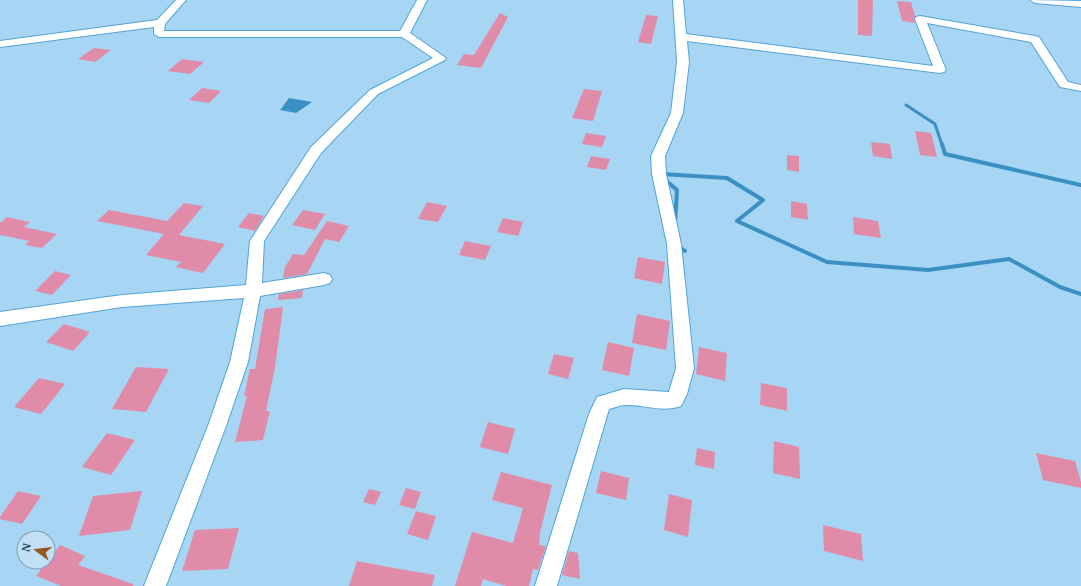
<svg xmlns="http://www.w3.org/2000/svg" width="1081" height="586" font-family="'PT Serif',serif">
	<rect width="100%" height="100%" fill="#a7d5f4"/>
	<path fill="#3a90c3" d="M 289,98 L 312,102 L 296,113 L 280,110 Z"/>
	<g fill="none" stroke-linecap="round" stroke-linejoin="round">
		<path stroke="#3a90c3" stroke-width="3" d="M 906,105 L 935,124 L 942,145"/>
		<g stroke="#3a90c3" stroke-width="4">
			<path d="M 942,144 L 945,154 L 1081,185"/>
			<path d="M 662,174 L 727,178 L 763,200 L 737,221 L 827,262 L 928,270 L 1009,259 L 1060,287 L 1081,294"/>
			<path d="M 663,178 L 677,190 L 675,223"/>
			<path d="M 677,246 L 685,251"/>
		</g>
	</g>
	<g fill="#e08ca8">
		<path d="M 858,0 L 873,0 L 872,36 L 858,35 Z"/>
		<path d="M 897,1 L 911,2 L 915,16 L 914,20 L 915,23 L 902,21 Z"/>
		<path d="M 500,13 L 508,17 L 481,68 L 457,65 L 464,54 L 474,55 Z"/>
		<path d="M 646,15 L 658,16 L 651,44 L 638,42 Z"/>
		<path d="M 94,48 L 111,50 L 95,62 L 78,59 Z"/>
		<path d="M 182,59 L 204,62 L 190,74 L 168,71 Z"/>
		<path d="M 202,88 L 221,91 L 209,103 L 189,100 Z"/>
		<path d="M 584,89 L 602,91 L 593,121 L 572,118 Z"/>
		<path d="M 915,131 L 931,133 L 937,157 L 920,155 Z"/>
		<path d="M 586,133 L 606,136 L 602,147 L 582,144 Z"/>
		<path d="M 871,142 L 890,144 L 892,159 L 873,156 Z"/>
		<path d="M 787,155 L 799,156 L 799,172 L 787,170 Z"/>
		<path d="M 591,156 L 610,159 L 606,170 L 587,167 Z"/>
		<path d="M 791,201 L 807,204 L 808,220 L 791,217 Z"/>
		<path d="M 427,202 L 447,206 L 438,222 L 418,219 Z"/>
		<path d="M 184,203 L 203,206 L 179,235 L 225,244 L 203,273 L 176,267 L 181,262 L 146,255 L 164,234 L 97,221 L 109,210 L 167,221 Z"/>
		<path d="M 303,210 L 325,214 L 315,230 L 292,225 Z"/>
		<path d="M 249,213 L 264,216 L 255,231 L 238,227 Z"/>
		<path d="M 7,217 L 30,222 L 24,227 L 57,234 L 42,248 L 25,245 L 29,241 L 0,235 L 0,223 Z"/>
		<path d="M 853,217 L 878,221 L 881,238 L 854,234 Z"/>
		<path d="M 503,218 L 523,222 L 518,236 L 497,232 Z"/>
		<path d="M 327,221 L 349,226 L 339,242 L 325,239 L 307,274 L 283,278 L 285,267 L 293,254 L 304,255 Z"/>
		<path d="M 465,241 L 491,246 L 485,260 L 459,255 Z"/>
		<path d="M 638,257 L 665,262 L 662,284 L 634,278 Z"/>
		<path d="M 55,271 L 71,275 L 52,295 L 35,291 Z"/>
		<path d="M 303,290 L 302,298 L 278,300 L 279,294 Z"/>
		<path d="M 283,307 L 275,367 L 266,411 L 270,411 L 263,440 L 235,442 L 247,396 L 244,396 L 250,369 L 255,369 L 265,309 Z"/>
		<path d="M 637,314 L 670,321 L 666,350 L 632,343 Z"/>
		<path d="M 64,324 L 90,332 L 73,351 L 46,342 Z"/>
		<path d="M 608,342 L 634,348 L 629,376 L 602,370 Z"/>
		<path d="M 699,347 L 727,353 L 725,381 L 696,374 Z"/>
		<path d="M 554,354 L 574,358 L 568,379 L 548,374 Z"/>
		<path d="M 136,367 L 169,369 L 146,412 L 112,409 Z"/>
		<path d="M 39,378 L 65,384 L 41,414 L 14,407 Z"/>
		<path d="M 761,383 L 787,388 L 787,411 L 760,405 Z"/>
		<path d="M 488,422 L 515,429 L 508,454 L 480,447 Z"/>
		<path d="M 107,433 L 135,440 L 111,475 L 82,467 Z"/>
		<path d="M 774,441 L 799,447 L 800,479 L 773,473 Z"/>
		<path d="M 697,448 L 715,452 L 714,469 L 695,465 Z"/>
		<path d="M 1036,453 L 1075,461 L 1081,482 L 1081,488 L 1043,480 Z"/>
		<path d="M 601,471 L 629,478 L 626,500 L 596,493 Z"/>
		<path d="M 501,472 L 552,485 L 540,533 L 539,545 L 546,546 L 538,570 L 533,569 L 529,586 L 506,586 L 483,579 L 481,586 L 455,586 L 472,532 L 513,543 L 523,508 L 492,500 Z"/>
		<path d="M 406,488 L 421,492 L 415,509 L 399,505 Z"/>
		<path d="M 369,489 L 381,492 L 375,505 L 363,502 Z"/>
		<path d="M 18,491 L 41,496 L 22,524 L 0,519 L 0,517 Z"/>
		<path d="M 142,491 L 130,530 L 79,536 L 93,496 Z"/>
		<path d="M 669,494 L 692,500 L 688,537 L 664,530 Z"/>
		<path d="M 416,511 L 436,516 L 428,540 L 407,534 Z"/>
		<path d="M 823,525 L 861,534 L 863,561 L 824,551 Z"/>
		<path d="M 239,528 L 228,569 L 182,571 L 195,530 Z"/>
		<path d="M 60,545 L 85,556 L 78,565 L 133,584 L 133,586 L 61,586 L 36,576 Z"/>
		<path d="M 569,551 L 578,553 L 580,579 L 562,575 Z"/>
		<path d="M 357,561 L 399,569 L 435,575 L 432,586 L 349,586 Z"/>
	</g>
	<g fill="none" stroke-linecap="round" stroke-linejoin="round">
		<g stroke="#53a3d5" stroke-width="2">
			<g id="minor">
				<path d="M 176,0 L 186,0 L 165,24 L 164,31 L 400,31 L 417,0 L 427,0 L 410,33 L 446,58 L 445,60 L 378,94 L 321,153 L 264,241 L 262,283 L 324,273 L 330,275 L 332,279 L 330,283 L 324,285 L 260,296 L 248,362 L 226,426 L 166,586 L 144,586 L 208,426 L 230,362 L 244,298 L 122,307 L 0,326 L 0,312 L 122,295 L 246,285 L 250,241 L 311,147 L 370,90 L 433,58 L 402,37 L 159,37 L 154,34 L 154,27 L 0,47 L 0,41 L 157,20 Z"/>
				<path d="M 673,0 L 683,0 L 686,34 L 933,66 L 915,19 L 916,17 L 920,16 L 1035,36 L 1039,37 L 1068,82 L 1081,85 L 1081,91 L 1060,87 L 1031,42 L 927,23 L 946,70 L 944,72 L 940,73 L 687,41 L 689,62 L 683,113 L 665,156 L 666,174 L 681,244 L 694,368 L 687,394 L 681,406 C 662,413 644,404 625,405 C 620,405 614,408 609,409 L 557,586 L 535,586 L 589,414 L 597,397 L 624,389 L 669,392 L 676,368 L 667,244 L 652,174 L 651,156 L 671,113 L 677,62 Z"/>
				<path d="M 1030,0 L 1081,1 L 1081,7 L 1035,3 Z"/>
			</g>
		</g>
		<use href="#minor" fill="#fff" fill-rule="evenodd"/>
	</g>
	<g transform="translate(36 550) rotate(285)"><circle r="19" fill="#c2e0f5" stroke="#809fb4"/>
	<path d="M0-3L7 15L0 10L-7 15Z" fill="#96571f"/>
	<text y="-6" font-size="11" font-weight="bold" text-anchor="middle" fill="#1c3e52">N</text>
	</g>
</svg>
